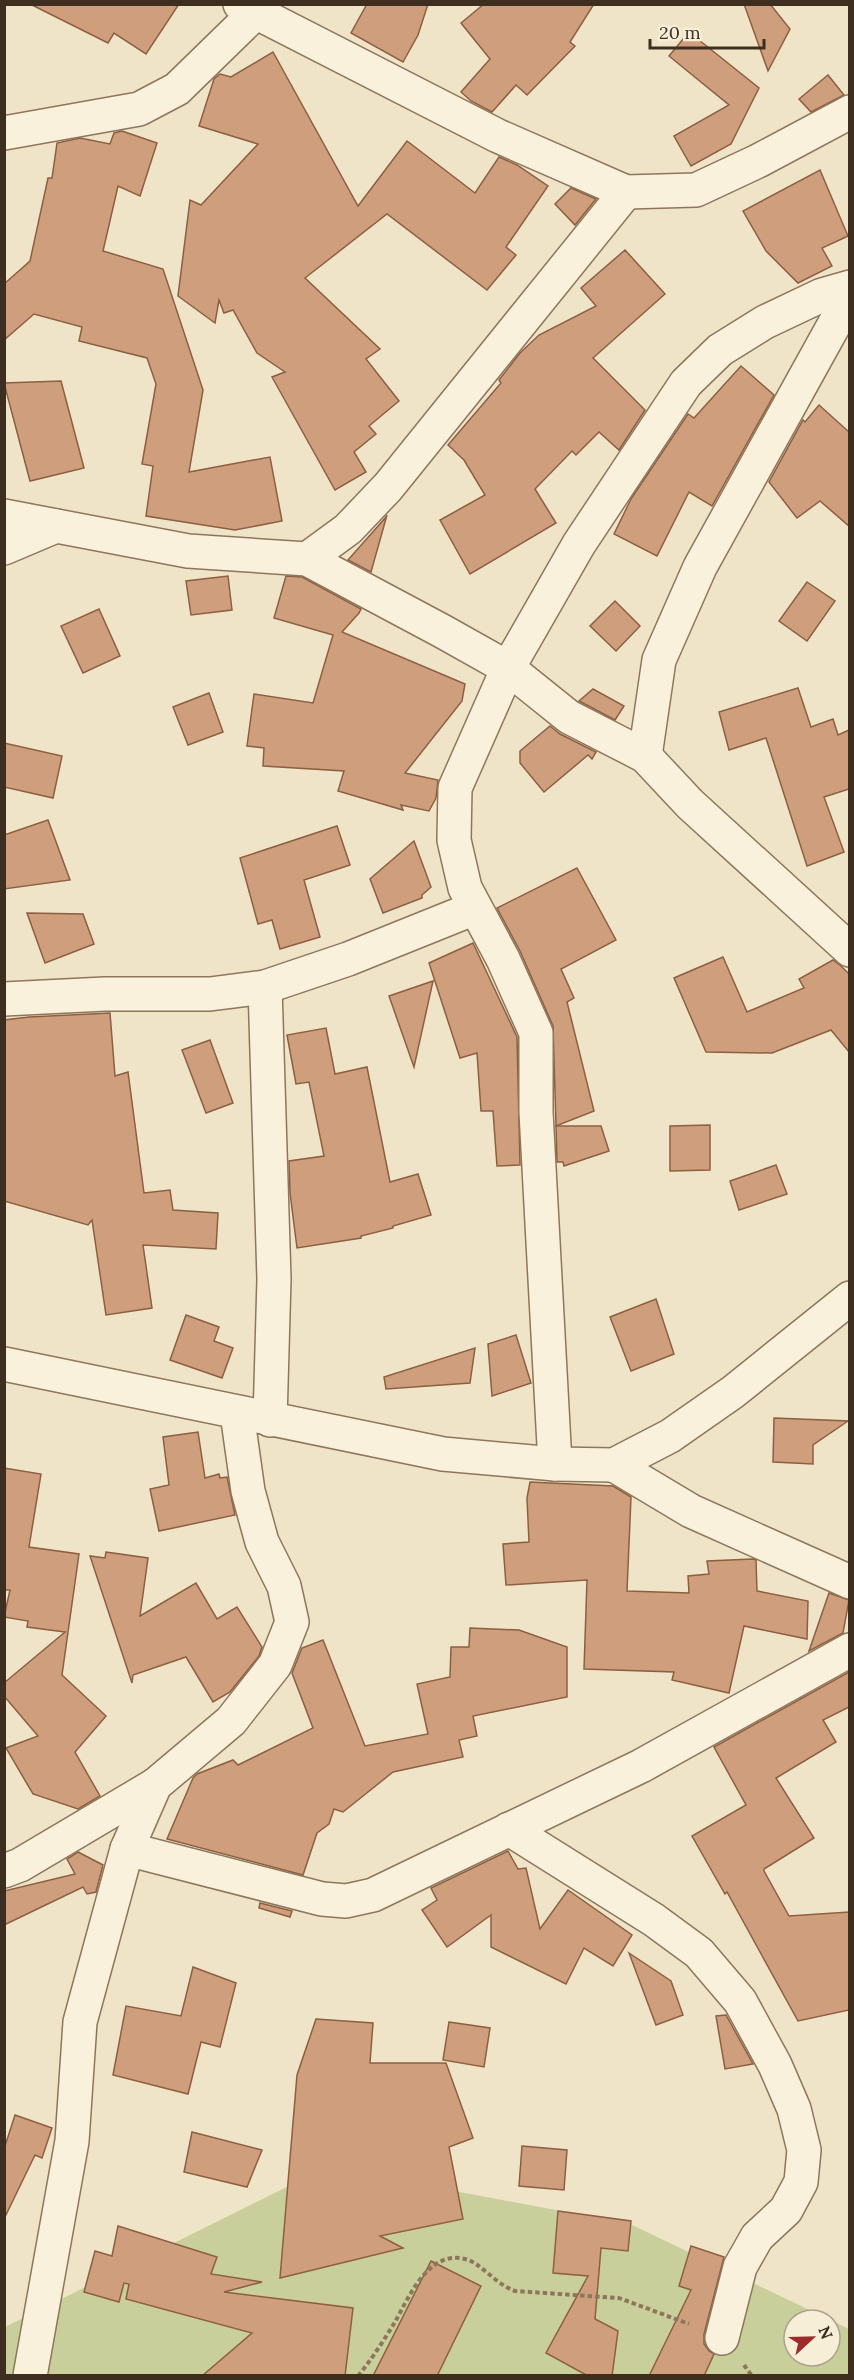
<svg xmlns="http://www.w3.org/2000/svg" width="854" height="2380" font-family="Lora,serif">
	<rect width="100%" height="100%" fill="#f0e4c8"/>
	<path fill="#c9cf9b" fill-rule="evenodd" d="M 327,2167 L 630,2224 L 849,2329 L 849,2375 L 5,2376 L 5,2327 ZM 794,2320 L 830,2320 L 830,2356 L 794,2356 Z"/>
	<g fill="#cf9f7d" stroke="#8d5f41" stroke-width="1.5">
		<path d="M 30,4 L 179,4 L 146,54 L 114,33 L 108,43 Z"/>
		<path d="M 367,4 L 428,4 L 418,35 L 403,62 L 351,33 Z"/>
		<path d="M 484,4 L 594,4 L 570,42 L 575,46 L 527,95 L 516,85 L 492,112 L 471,101 L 461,92 L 490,59 L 461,23 Z"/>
		<path d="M 744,4 L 770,4 L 790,29 L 768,71 Z"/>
		<path d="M 689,32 L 759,88 L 731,144 L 691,166 L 674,136 L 729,105 L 669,56 Z"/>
		<path d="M 273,52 L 358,206 L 407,141 L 475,193 L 499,157 L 517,165 L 548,186 L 506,247 L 516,255 L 487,290 L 387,214 L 305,278 L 380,349 L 366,359 L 399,401 L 369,426 L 376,434 L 354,452 L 366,472 L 335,490 L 272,377 L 285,372 L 257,353 L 233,310 L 224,313 L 219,300 L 215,323 L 178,296 L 190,200 L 201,205 L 258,144 L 199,126 L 214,79 L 220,74 L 231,77 Z"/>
		<path d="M 828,75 L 844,95 L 811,112 L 799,99 Z"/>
		<path d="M 122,131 L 157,143 L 140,196 L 118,186 L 103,251 L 163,269 L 203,390 L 189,472 L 270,457 L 282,521 L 235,530 L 146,516 L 153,466 L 142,464 L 156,384 L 147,358 L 79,341 L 82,327 L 34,314 L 4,340 L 4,284 L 30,261 L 48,178 L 52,178 L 57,143 L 80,138 L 110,144 L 114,133 Z"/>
		<path d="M 820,170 L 848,236 L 822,248 L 832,266 L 798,283 L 766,251 L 743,211 Z"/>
		<path d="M 571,188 L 596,199 L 575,225 L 555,204 Z"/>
		<path d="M 625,250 L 665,294 L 593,358 L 645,410 L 619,450 L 599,432 L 576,455 L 572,451 L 535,489 L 556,523 L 470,574 L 440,520 L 485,495 L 464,460 L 448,445 L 501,383 L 499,380 L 520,353 L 539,335 L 596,306 L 581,288 Z"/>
		<path d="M 741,366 L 774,395 L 712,506 L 689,492 L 657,556 L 614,534 L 631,499 L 688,414 L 694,418 Z"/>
		<path d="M 61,381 L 84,468 L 30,481 L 4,383 Z"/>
		<path d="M 819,405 L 849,432 L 849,526 L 820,501 L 797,518 L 769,482 L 803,420 L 805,422 Z"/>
		<path d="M 387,515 L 371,572 L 348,560 L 386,517 Z"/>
		<path d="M 228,576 L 232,610 L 191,615 L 186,581 Z"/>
		<path d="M 286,576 L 302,577 L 361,609 L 359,613 L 342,632 L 465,684 L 462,701 L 405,773 L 438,780 L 436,798 L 429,811 L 401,805 L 403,810 L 338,791 L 344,771 L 263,766 L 264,748 L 247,746 L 254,694 L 313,703 L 333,635 L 274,618 Z"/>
		<path d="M 807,582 L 835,601 L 807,641 L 779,621 Z"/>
		<path d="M 615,601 L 640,626 L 616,651 L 590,626 Z"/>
		<path d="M 99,609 L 120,656 L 83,673 L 61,626 Z"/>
		<path d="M 798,688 L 811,727 L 833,719 L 838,735 L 849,730 L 849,789 L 824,797 L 844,852 L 807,866 L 766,738 L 729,750 L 719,712 Z"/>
		<path d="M 593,689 L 624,706 L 615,720 L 579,701 Z"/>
		<path d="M 209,693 L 223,732 L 188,745 L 173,707 Z"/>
		<path d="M 550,726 L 560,734 L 596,752 L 592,759 L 588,755 L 544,792 L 520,763 L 520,751 Z"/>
		<path d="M 4,743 L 62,756 L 53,798 L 4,787 Z"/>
		<path d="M 48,820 L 70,880 L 4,889 L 4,835 Z"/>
		<path d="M 337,826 L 350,865 L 304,880 L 320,937 L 280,949 L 272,920 L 258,924 L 240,858 Z"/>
		<path d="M 414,841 L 431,887 L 422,895 L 422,898 L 383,913 L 370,879 Z"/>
		<path d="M 577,868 L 616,940 L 561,969 L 574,998 L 567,1002 L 594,1111 L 556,1126 L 553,1026 L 520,951 L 497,908 Z"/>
		<path d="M 27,913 L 83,914 L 94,944 L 45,963 Z"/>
		<path d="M 473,943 L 517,1037 L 520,1165 L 497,1166 L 493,1111 L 481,1111 L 477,1053 L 460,1058 L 429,963 Z"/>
		<path d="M 723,957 L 747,1012 L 804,988 L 799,979 L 833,960 L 841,966 L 849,974 L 849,1052 L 831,1030 L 772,1053 L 706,1052 L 674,978 Z"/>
		<path d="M 433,981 L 414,1067 L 389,996 Z"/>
		<path d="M 110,1013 L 115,1076 L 128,1072 L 144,1193 L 170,1190 L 173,1210 L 218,1213 L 216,1249 L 143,1245 L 152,1308 L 106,1315 L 92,1220 L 88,1225 L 4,1201 L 4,1020 L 29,1017 Z"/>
		<path d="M 326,1028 L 335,1074 L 367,1067 L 390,1182 L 418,1174 L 431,1215 L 393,1226 L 393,1228 L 361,1236 L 361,1238 L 297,1248 L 290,1193 L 289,1161 L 324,1156 L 309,1082 L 296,1084 L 287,1035 Z"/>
		<path d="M 210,1040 L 233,1103 L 206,1113 L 182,1050 Z"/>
		<path d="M 710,1125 L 710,1170 L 670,1171 L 670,1126 Z"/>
		<path d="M 556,1126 L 601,1126 L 609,1151 L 564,1166 L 563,1162 L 557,1162 Z"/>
		<path d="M 776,1165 L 787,1194 L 739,1210 L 730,1181 Z"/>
		<path d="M 656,1299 L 674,1354 L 631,1371 L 610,1317 Z"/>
		<path d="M 186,1315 L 219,1327 L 214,1341 L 233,1348 L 222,1378 L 170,1360 Z"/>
		<path d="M 516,1335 L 531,1383 L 492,1396 L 488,1344 Z"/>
		<path d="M 475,1348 L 470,1383 L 386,1389 L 384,1377 Z"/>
		<path d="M 774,1418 L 848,1421 L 813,1445 L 813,1464 L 773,1462 Z"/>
		<path d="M 198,1432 L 205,1478 L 219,1474 L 220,1478 L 227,1477 L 235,1515 L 159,1531 L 150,1489 L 169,1485 L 163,1437 Z"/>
		<path d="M 4,1468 L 41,1474 L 29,1547 L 79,1554 L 62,1675 L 106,1716 L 75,1752 L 100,1796 L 78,1809 L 33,1794 L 6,1748 L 38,1736 L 4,1696 L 4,1683 L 65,1632 L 27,1627 L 28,1621 L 4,1617 L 10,1590 L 4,1590 Z"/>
		<path d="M 530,1482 L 613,1486 L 631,1497 L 627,1591 L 689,1593 L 688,1576 L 709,1574 L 707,1561 L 753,1559 L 756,1560 L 757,1591 L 808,1601 L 807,1639 L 744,1626 L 729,1693 L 672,1680 L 674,1672 L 584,1669 L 587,1580 L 506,1585 L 503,1544 L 529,1542 L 527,1498 Z"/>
		<path d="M 106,1552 L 148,1558 L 140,1616 L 196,1583 L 217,1619 L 237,1607 L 262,1647 L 259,1656 L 230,1692 L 213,1702 L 186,1657 L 133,1675 L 132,1683 L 90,1556 L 105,1558 Z"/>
		<path d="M 829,1593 L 849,1600 L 843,1633 L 809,1651 Z"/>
		<path d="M 470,1628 L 519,1630 L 567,1647 L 567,1697 L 473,1716 L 477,1736 L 459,1740 L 463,1757 L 393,1772 L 343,1812 L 334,1809 L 329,1824 L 317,1833 L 303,1875 L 167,1839 L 193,1778 L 197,1774 L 233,1760 L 238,1765 L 313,1728 L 292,1673 L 302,1648 L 323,1640 L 365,1746 L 428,1734 L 417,1684 L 450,1677 L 451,1647 L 469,1647 Z"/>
		<path d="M 849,1672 L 849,1707 L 823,1720 L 836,1742 L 776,1778 L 814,1838 L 764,1869 L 764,1871 L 789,1916 L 849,1912 L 849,2010 L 798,2021 L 727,1892 L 725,1894 L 692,1836 L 746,1805 L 714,1747 Z"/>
		<path d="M 508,1851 L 518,1869 L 526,1868 L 540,1929 L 568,1890 L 632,1935 L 613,1966 L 584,1948 L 566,1984 L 491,1947 L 491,1915 L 447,1947 L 422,1910 L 437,1900 L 431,1888 Z"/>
		<path d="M 78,1852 L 103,1865 L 96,1892 L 87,1894 L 83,1887 L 4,1925 L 4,1891 L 75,1874 L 67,1859 Z"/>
		<path d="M 260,1903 L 292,1911 L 290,1917 L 259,1908 Z"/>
		<path d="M 629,1953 L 671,1981 L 683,2015 L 656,2025 Z"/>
		<path d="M 193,1967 L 236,1983 L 220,2047 L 201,2042 L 188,2094 L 113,2075 L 126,2006 L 181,2016 Z"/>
		<path d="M 726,2015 L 753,2064 L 725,2069 L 716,2016 Z"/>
		<path d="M 316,2019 L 373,2023 L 370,2063 L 446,2063 L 473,2138 L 449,2147 L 463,2219 L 380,2236 L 403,2248 L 280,2278 L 297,2075 Z"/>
		<path d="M 449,2022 L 490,2028 L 484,2067 L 443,2060 Z"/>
		<path d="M 15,2115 L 52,2128 L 42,2158 L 35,2155 L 4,2219 L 4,2149 Z"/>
		<path d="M 192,2132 L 262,2150 L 247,2187 L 184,2172 Z"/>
		<path d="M 522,2146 L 567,2150 L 564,2190 L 519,2186 Z"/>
		<path d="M 558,2211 L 631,2221 L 628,2251 L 601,2248 L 595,2319 L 618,2331 L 612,2376 L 588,2376 L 546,2353 L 588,2276 L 553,2273 Z"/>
		<path d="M 118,2226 L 217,2257 L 211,2274 L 262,2282 L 224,2292 L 353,2308 L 345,2376 L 202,2376 L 252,2333 L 126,2299 L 129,2284 L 124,2283 L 119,2302 L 84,2292 L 95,2251 L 112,2256 Z"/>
		<path d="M 691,2246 L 724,2257 L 704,2334 L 704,2344 L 709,2351 L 714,2354 L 704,2376 L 649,2376 L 691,2290 L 679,2286 Z"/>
		<path d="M 431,2261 L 481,2286 L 437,2376 L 373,2376 Z"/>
	</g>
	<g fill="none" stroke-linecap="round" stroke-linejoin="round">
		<g stroke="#8d765c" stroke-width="36">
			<g id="minor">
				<path d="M 240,4 L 498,136 L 626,192 L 696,190 L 758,161 L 850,112"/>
				<path d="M 4,133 L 139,109 L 177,89 L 255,13"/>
				<path d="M 4,516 L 188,551 L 307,559 L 348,529 L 388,487 L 626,192"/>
				<path d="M 4,548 L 56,526"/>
				<path d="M 307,559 L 442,631 L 508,668 L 569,717 L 645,756 L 690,804 L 850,950"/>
				<path d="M 645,756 L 659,660 L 700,567 L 850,296"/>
				<path d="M 265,987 L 274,1279 L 270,1420"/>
				<path d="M 4,999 L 105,994 L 210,994 L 265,987 L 348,959 L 475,908"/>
				<path d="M 4,1364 L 443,1454 L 555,1464 L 614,1465 L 670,1436 L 733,1392 L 850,1298"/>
				<path d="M 555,1464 L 536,1112 L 536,1033 L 503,959 L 465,888 L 454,840 L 455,788 L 508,668 L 579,544 L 686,383 L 720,350 L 765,322 L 822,295 L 850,287"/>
				<path d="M 614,1465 L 691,1511 L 850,1582"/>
				<path d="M 509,1829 L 654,1920 L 699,1953 L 740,2001 L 775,2065 L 794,2109 L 804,2150 L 801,2182 L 786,2210 L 757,2237 L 740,2267 L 722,2338"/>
				<path d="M 127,1849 L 322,1899 L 346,1901 L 373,1895 L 641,1766 L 850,1650"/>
				<path d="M 4,1871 L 20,1865 L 155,1785"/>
				<path d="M 30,2376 L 72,2141 L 80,2022 L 127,1849 L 155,1785 L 231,1721 L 275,1665 L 292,1622 L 284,1586 L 262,1542 L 248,1491 L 237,1413"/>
			</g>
		</g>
		<g stroke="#8d765c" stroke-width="4" stroke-dasharray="4.5 3" stroke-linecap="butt">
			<path d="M 744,2365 L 752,2376"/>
			<path d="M 358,2376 C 372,2359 384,2340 395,2322 C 409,2297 428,2250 465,2259 C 480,2262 495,2284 515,2291 L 619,2298 L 689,2324"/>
		</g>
		<use href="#minor" stroke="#faf1dc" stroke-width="33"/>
	</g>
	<rect width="854" height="2380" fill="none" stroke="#3d2e20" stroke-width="12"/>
	<g transform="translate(812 2338) rotate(68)"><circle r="28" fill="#f7eed8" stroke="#ada18e" stroke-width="1.5"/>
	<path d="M0-4.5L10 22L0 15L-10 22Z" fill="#9e2a2b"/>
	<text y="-9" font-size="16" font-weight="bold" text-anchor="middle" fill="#3d2e20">N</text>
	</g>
	<path d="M650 39v9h114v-9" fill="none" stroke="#3d2e20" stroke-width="3"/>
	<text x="659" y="39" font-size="18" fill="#3d2e20" stroke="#f7eed8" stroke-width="4.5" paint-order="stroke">20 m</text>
</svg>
